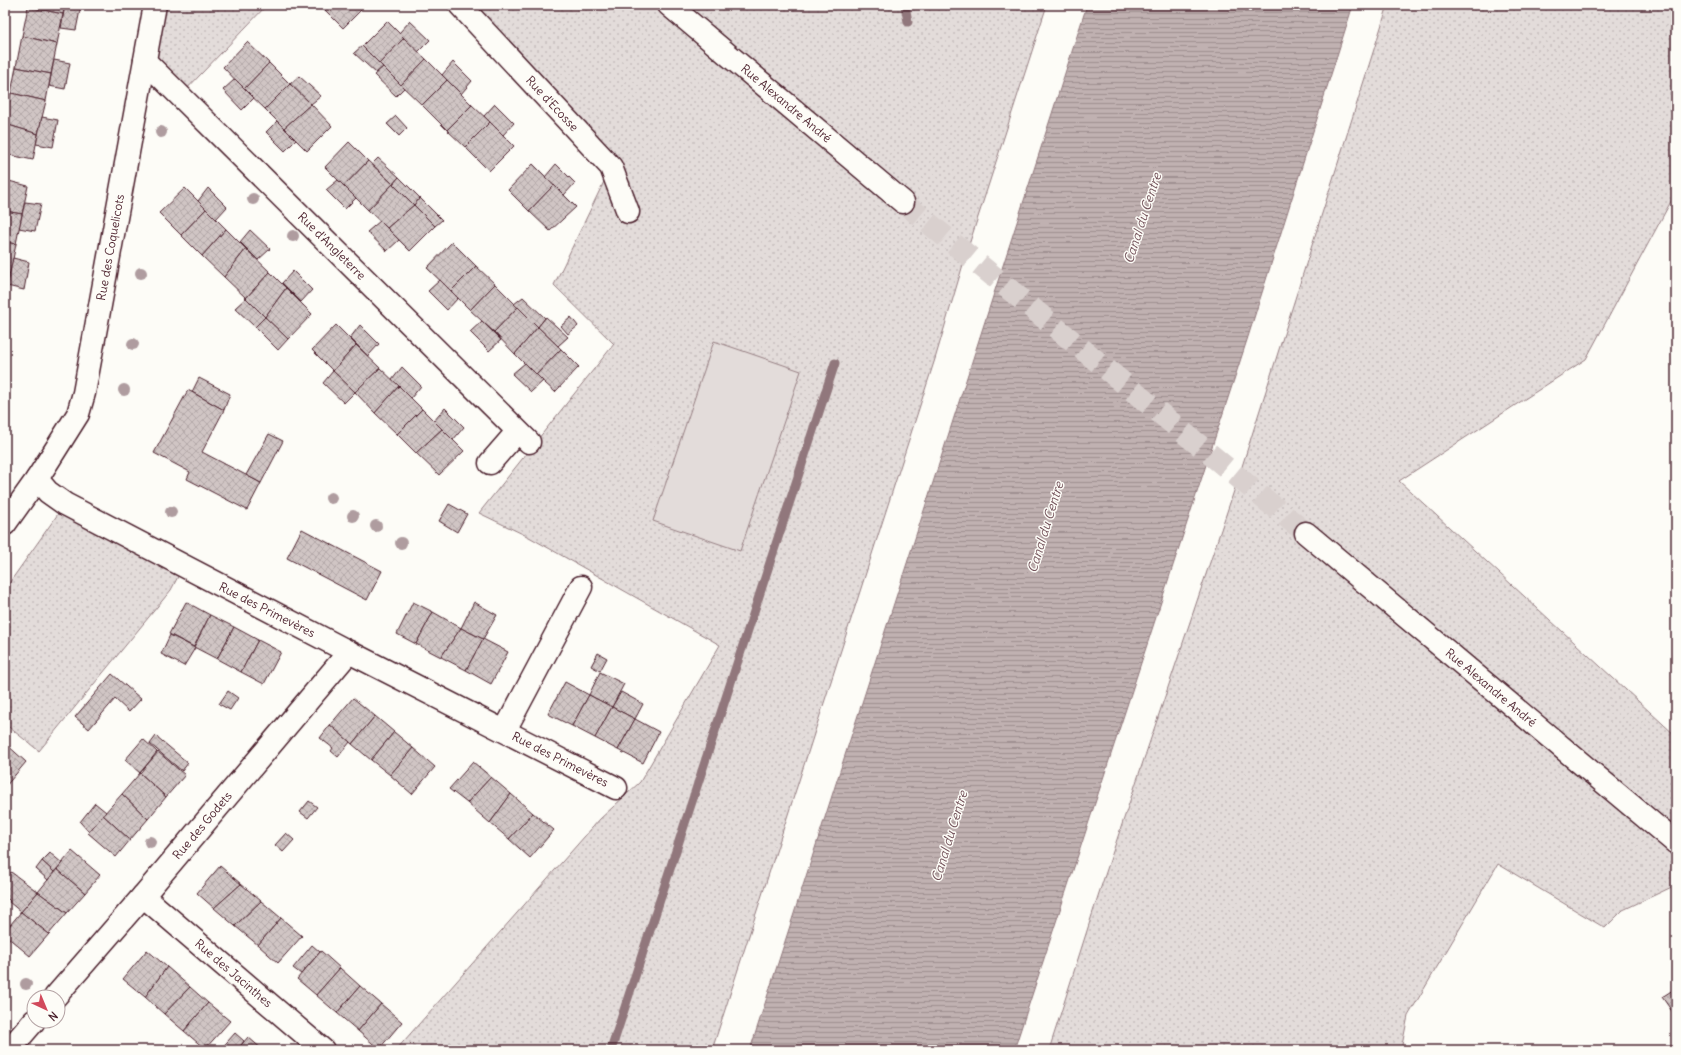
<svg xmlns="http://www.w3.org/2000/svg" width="1681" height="1055" font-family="Delius,sans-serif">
	<defs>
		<pattern id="green-dots" width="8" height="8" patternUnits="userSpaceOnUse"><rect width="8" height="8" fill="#e3dcda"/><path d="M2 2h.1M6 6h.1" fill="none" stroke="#c4bcbb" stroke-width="1.8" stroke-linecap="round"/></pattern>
		<pattern id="water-rules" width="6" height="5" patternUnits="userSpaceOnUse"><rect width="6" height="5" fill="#c0b1b1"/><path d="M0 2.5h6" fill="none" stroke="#9e8f90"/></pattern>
		<pattern id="building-cross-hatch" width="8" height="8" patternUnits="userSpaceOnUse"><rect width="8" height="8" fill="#d0c5c4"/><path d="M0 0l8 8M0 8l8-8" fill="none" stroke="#b4a9a9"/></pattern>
	</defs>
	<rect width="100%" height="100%" fill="#fdfcf7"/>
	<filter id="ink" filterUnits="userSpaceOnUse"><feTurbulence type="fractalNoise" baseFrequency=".025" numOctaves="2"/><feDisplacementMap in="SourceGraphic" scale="8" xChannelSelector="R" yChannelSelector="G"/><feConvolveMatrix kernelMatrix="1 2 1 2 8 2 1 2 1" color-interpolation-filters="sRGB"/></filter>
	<g filter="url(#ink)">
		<g fill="url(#green-dots)" stroke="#967e82">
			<path d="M 155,5 L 267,5 L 180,96 L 145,61 Z"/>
			<path d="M 460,5 L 1047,5 L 967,251 L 935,359 L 712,1050 L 396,1050 L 600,819 L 640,782 L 720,645 L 529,537 L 479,513 L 614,344 L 554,285 L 611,167 Z"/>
			<path d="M 1388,5 L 1676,5 L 1676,192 L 1586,359 L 1399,481 L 1676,736 L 1676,885 L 1623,910 L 1605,928 L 1498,864 L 1408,1016 L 1401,1050 L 1049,1050 L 1099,893 L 1239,476 Z"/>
			<path d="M 65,504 L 183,567 L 171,590 L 39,751 L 5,724 L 5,589 Z"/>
		</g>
		<path fill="#e3dcda" stroke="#967e82" d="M 714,341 L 801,371 L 740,551 L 653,521 Z"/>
		<path fill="url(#water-rules)" stroke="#91777b" d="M 1087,5 L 1353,5 L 1247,340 L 1014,1050 L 750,1050 Z"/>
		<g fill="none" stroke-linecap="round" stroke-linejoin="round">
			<g stroke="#91777b" stroke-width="9">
				<path d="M 905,5 L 908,22"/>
				<path d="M 611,1050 L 835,363"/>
			</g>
		</g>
		<g fill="url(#building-cross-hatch)" stroke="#4a1f2b">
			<path d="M 29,5 L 65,5 L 63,14 L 28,7 Z"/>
			<path d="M 65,5 L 81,5 L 76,30 L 61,28 Z"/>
			<path d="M 326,5 L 366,5 L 343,28 L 323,8 Z"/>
			<path d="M 28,7 L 63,14 L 57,44 L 22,36 Z"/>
			<path d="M 387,21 L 404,38 L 379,64 L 362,46 Z"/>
			<path d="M 410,21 L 430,40 L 418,52 L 399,33 Z"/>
			<path d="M 22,36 L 57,44 L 51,74 L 16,67 Z"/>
			<path d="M 404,38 L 426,59 L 401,85 L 379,64 Z"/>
			<path d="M 247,42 L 269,63 L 244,89 L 223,67 Z"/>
			<path d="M 362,46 L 383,67 L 376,73 L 354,53 Z"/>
			<path d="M 426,59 L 447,80 L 422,105 L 401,85 Z"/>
			<path d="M 54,60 L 70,63 L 65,89 L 49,86 Z"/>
			<path d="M 453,62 L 472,81 L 461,94 L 442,75 Z"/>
			<path d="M 269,63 L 290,84 L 265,109 L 244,89 Z"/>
			<path d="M 16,67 L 51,74 L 46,101 L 11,93 Z"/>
			<path d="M 383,67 L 404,88 L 396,96 L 374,75 Z"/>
			<path d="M 299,76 L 321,96 L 311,104 L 290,84 Z"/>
			<path d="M 235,79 L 254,98 L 242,110 L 223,90 Z"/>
			<path d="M 447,80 L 472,105 L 447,130 L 422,105 Z"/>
			<path d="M 290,84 L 311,104 L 284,128 L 265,109 Z"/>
			<path d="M 11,93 L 46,101 L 38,134 L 5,124 Z"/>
			<path d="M 311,104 L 332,126 L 307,151 L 284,128 Z"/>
			<path d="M 495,104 L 514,123 L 503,135 L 484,116 Z"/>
			<path d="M 472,105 L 490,122 L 465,147 L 447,130 Z"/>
			<path d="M 396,116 L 407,128 L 399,136 L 387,124 Z"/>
			<path d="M 42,117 L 58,120 L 53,147 L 36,144 Z"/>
			<path d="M 277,121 L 296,140 L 285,151 L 266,132 Z"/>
			<path d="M 490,122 L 514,146 L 489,171 L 465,147 Z"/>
			<path d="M 5,124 L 38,134 L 33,160 L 5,154 Z"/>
			<path d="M 349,142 L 368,161 L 344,186 L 325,167 Z"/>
			<path d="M 378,158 L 399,177 L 393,184 L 372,164 Z"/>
			<path d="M 368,161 L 393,184 L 368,210 L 344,186 Z"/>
			<path d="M 533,164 L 554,185 L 529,211 L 508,190 Z"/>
			<path d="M 556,164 L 575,183 L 564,195 L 545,177 Z"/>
			<path d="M 399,177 L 420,198 L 414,205 L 393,184 Z"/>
			<path d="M 5,180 L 28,186 L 22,214 L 5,211 Z"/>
			<path d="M 338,180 L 356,198 L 345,209 L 326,190 Z"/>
			<path d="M 393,184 L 414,205 L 387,228 L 368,210 Z"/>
			<path d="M 554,185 L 576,207 L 550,231 L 529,211 Z"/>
			<path d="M 185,188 L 206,209 L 181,235 L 159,213 Z"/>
			<path d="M 208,188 L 227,207 L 216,219 L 198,201 Z"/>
			<path d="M 420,198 L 442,220 L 435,226 L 414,205 Z"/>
			<path d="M 25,202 L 41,204 L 35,231 L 19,228 Z"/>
			<path d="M 414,205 L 435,226 L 410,251 L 387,228 Z"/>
			<path d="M 206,209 L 226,229 L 202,256 L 181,235 Z"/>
			<path d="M 5,211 L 22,214 L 16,244 L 5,242 Z"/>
			<path d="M 380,221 L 399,240 L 387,251 L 367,232 Z"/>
			<path d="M 226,229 L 246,249 L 224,277 L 202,256 Z"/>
			<path d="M 250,230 L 270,249 L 258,260 L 240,242 Z"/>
			<path d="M 5,242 L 16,244 L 10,274 L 5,273 Z"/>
			<path d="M 452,242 L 476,266 L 451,291 L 427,268 Z"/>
			<path d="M 246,249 L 270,272 L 246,298 L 224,277 Z"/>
			<path d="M 13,258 L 29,262 L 24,290 L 7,286 Z"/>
			<path d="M 476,266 L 495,284 L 470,310 L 451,291 Z"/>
			<path d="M 293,271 L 312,290 L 301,302 L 282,283 Z"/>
			<path d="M 270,272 L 286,288 L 265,317 L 246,298 Z"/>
			<path d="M 5,273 L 10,274 L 5,298 Z"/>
			<path d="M 440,280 L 458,298 L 447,310 L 428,291 Z"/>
			<path d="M 495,284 L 518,307 L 494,332 L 470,310 Z"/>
			<path d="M 286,288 L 312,314 L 288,339 L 265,317 Z"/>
			<path d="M 523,297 L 545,318 L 538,327 L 514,304 Z"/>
			<path d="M 246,298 L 265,317 L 255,327 L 235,308 Z"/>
			<path d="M 518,307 L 538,327 L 515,354 L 494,332 Z"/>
			<path d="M 265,317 L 288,339 L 278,350 L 255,327 Z"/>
			<path d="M 546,317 L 568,337 L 558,346 L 538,327 Z"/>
			<path d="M 571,317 L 578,326 L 568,334 L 561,326 Z"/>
			<path d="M 482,321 L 501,340 L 489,351 L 470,332 Z"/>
			<path d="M 336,325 L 356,345 L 333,371 L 312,350 Z"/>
			<path d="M 360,325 L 379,344 L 368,356 L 350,338 Z"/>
			<path d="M 538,327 L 561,349 L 536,375 L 515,354 Z"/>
			<path d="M 356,345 L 380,368 L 355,392 L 333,371 Z"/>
			<path d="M 561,349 L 579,367 L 555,392 L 536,375 Z"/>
			<path d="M 525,363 L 543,381 L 531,392 L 512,374 Z"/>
			<path d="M 402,367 L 421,386 L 411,398 L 392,380 Z"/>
			<path d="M 380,368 L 399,386 L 375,413 L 355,392 Z"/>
			<path d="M 333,371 L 355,392 L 344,403 L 323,383 Z"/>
			<path d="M 199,378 L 230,394 L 224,410 L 192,392 Z"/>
			<path d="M 399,386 L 422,409 L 397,434 L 375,413 Z"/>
			<path d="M 188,390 L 224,410 L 202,452 L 261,483 L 247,510 L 187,479 L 190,472 L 154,453 Z"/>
			<path d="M 445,408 L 464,427 L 453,440 L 434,421 Z"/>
			<path d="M 422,409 L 442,429 L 416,453 L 397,434 Z"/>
			<path d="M 442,429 L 464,451 L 439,475 L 416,453 Z"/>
			<path d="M 269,434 L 283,441 L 261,483 L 246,475 Z"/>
			<path d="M 449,504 L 467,514 L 457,532 L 439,521 Z"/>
			<path d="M 302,529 L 382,571 L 367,600 L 287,558 Z"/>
			<path d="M 186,602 L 210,615 L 194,647 L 169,634 Z"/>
			<path d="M 413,602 L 433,612 L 416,644 L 397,634 Z"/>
			<path d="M 474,602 L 497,615 L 483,639 L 461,628 Z"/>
			<path d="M 433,612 L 461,628 L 441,657 L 416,644 Z"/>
			<path d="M 210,615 L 234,627 L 217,659 L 194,647 Z"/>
			<path d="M 234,627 L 258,640 L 241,672 L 217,659 Z"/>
			<path d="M 461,628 L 483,639 L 466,670 L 441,657 Z"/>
			<path d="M 170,635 L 195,648 L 184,666 L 161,654 Z"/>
			<path d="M 483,639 L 508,652 L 491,684 L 466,670 Z"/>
			<path d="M 258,640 L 281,652 L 264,684 L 241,672 Z"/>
			<path d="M 598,653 L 607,658 L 600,671 L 591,666 Z"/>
			<path d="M 600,672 L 624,684 L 612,707 L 589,695 Z"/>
			<path d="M 112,674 L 141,699 L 129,712 L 115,699 L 89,729 L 75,717 Z"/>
			<path d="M 565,682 L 589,695 L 572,726 L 548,714 Z"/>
			<path d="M 228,691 L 238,698 L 230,710 L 219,704 Z"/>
			<path d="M 621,692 L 643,704 L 635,719 L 612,707 Z"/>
			<path d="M 589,695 L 612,707 L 595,738 L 572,726 Z"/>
			<path d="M 353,698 L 375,716 L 352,744 L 330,725 Z"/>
			<path d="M 612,707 L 635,719 L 618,750 L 595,738 Z"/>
			<path d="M 375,716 L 394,732 L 371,760 L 352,744 Z"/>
			<path d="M 635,719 L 659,732 L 643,763 L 618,750 Z"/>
			<path d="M 330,725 L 350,742 L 338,757 L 331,751 L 333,748 L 320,738 Z"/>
			<path d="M 394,732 L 413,748 L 390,775 L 371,760 Z"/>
			<path d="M 156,736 L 188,763 L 182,771 L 150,744 Z"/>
			<path d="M 143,739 L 157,752 L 140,773 L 125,760 Z"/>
			<path d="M 5,743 L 26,762 L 5,787 Z"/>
			<path d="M 413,748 L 435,767 L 412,794 L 390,775 Z"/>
			<path d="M 158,752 L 185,775 L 166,797 L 140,773 Z"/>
			<path d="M 473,762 L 491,777 L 467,803 L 449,789 Z"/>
			<path d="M 140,773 L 166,797 L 148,819 L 122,794 Z"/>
			<path d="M 491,777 L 511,794 L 490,823 L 467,803 Z"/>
			<path d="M 122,794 L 148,819 L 130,840 L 103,815 Z"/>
			<path d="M 511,794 L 533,813 L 509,839 L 490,823 Z"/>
			<path d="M 309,801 L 317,807 L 308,818 L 300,812 Z"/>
			<path d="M 95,803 L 106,812 L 89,832 L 80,822 Z"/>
			<path d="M 533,813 L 554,830 L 530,858 L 509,839 Z"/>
			<path d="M 103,815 L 130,840 L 116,857 L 88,833 Z"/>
			<path d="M 286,833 L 294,840 L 283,852 L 275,845 Z"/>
			<path d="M 72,851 L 100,875 L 85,893 L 57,869 Z"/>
			<path d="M 50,853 L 62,863 L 54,872 L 42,861 Z"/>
			<path d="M 42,861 L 54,872 L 48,880 L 36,869 Z"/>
			<path d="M 220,866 L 241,884 L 214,908 L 197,893 Z"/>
			<path d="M 57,869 L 85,893 L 67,913 L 38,892 Z"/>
			<path d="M 11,872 L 38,892 L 21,912 L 9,902 L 10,901 L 5,896 L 5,879 Z"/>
			<path d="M 241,884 L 261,901 L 235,926 L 214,908 Z"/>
			<path d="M 38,892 L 67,913 L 49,934 L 21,912 Z"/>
			<path d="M 261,901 L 281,918 L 258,945 L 235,926 Z"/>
			<path d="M 21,912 L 49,934 L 30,956 L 5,935 L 5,931 Z"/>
			<path d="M 281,918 L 302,936 L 278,963 L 258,945 Z"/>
			<path d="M 312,945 L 320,952 L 301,974 L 293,968 Z"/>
			<path d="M 147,950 L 167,967 L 145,997 L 123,979 Z"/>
			<path d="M 321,951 L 340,968 L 316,995 L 297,979 Z"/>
			<path d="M 167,967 L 190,987 L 164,1014 L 145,997 Z"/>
			<path d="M 340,968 L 360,986 L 337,1013 L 316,995 Z"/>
			<path d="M 360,986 L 381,1004 L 358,1031 L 337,1013 Z"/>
			<path d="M 190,987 L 208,1003 L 184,1031 L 164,1014 Z"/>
			<path d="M 1676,988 L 1676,1017 L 1662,997 Z"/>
			<path d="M 208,1003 L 230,1021 L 205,1049 L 184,1031 Z"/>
			<path d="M 381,1004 L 402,1022 L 379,1049 L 358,1031 Z"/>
			<path d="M 235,1033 L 244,1041 L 237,1050 L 220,1050 Z"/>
			<path d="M 248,1037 L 263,1050 L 237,1050 Z"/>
		</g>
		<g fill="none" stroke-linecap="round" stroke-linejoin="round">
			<path stroke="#d9d0ce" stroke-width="22" stroke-dasharray="22 11" stroke-linecap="butt" d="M 903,202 L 1306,533"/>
			<g stroke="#4a1f2b" stroke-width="25">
				<g id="minor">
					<path id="s1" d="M 460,5 L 611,167 L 628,212"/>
					<path id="s2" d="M 145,61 L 529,442"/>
					<path d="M 490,463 L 517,432"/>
					<path d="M 5,524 L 37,479"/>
					<path id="s3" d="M 349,652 L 616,788"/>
					<path d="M 505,730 L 581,587"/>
					<path id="s4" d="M 143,896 L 323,1050"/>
				</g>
			</g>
			<g stroke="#4a1f2b" stroke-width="25">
				<g id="tertiary">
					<path id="s5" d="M 669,5 L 903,202"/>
					<path id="s6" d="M 1306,533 L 1676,843"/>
					<path id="s7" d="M 55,997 L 143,896 L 349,652 L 65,504 L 48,492 L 37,479 L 78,414 L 84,393 L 155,5"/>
					<path d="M 9,1050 L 34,1021"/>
				</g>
			</g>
			<use href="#minor" stroke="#fdfcf7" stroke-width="22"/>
			<use href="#tertiary" stroke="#fdfcf7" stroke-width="22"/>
		</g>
		<g fill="#af9c9f">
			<circle cx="161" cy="132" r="6"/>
			<circle cx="253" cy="199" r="6"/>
			<circle cx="293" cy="236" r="6"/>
			<circle cx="141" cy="273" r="6"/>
			<circle cx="133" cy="344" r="6"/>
			<circle cx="124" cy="390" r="6"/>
			<circle cx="331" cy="498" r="6"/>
			<circle cx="171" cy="512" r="6"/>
			<circle cx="353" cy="516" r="6"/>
			<circle cx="376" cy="526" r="6"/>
			<circle cx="401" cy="543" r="6"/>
			<circle cx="150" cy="842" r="6"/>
			<circle cx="26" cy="984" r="6"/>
		</g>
	</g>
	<g text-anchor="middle" stroke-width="3" stroke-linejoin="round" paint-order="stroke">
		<g font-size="12" fill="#4a1f2b" stroke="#fdfcf7">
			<text dy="4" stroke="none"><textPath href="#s5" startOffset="153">Rue Alexandre André</textPath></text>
			<text dy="4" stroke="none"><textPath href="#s1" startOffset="135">Rue d'Ecosse</textPath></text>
			<text dy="4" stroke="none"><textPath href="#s2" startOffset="263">Rue d'Angleterre</textPath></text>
			<text dy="4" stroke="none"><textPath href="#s7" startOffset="1058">Rue des Coquelicots</textPath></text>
			<text transform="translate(267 610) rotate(27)" y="4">Rue des Primevères</text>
			<text dy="4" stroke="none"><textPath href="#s6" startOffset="241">Rue Alexandre André</textPath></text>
			<text dy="4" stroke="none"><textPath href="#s3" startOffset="237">Rue des Primevères</textPath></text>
			<text dy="4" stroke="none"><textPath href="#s7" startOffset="226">Rue des Godets</textPath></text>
			<text dy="4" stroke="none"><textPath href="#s4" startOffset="119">Rue des Jacinthes</textPath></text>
		</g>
		<g font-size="13" font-style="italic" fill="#73525a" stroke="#fdfcf7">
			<text transform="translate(1142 218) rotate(-72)" y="5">Canal du Centre</text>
			<text transform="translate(1045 527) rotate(-73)" y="5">Canal du Centre</text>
			<text transform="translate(949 836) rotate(-73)" y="5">Canal du Centre</text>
		</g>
	</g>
	<rect width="1681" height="1055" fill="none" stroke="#fdfcf7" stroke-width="20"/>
	<rect x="10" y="10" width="1661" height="1035" fill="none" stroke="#4a1f2b" stroke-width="1.5" filter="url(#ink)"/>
	<g transform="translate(46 1009) rotate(136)"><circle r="19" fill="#fdfcf7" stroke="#b5a4a5"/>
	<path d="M0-3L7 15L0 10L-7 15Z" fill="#d1495b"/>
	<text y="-6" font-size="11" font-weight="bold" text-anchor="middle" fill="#4a1f2b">N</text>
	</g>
</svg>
